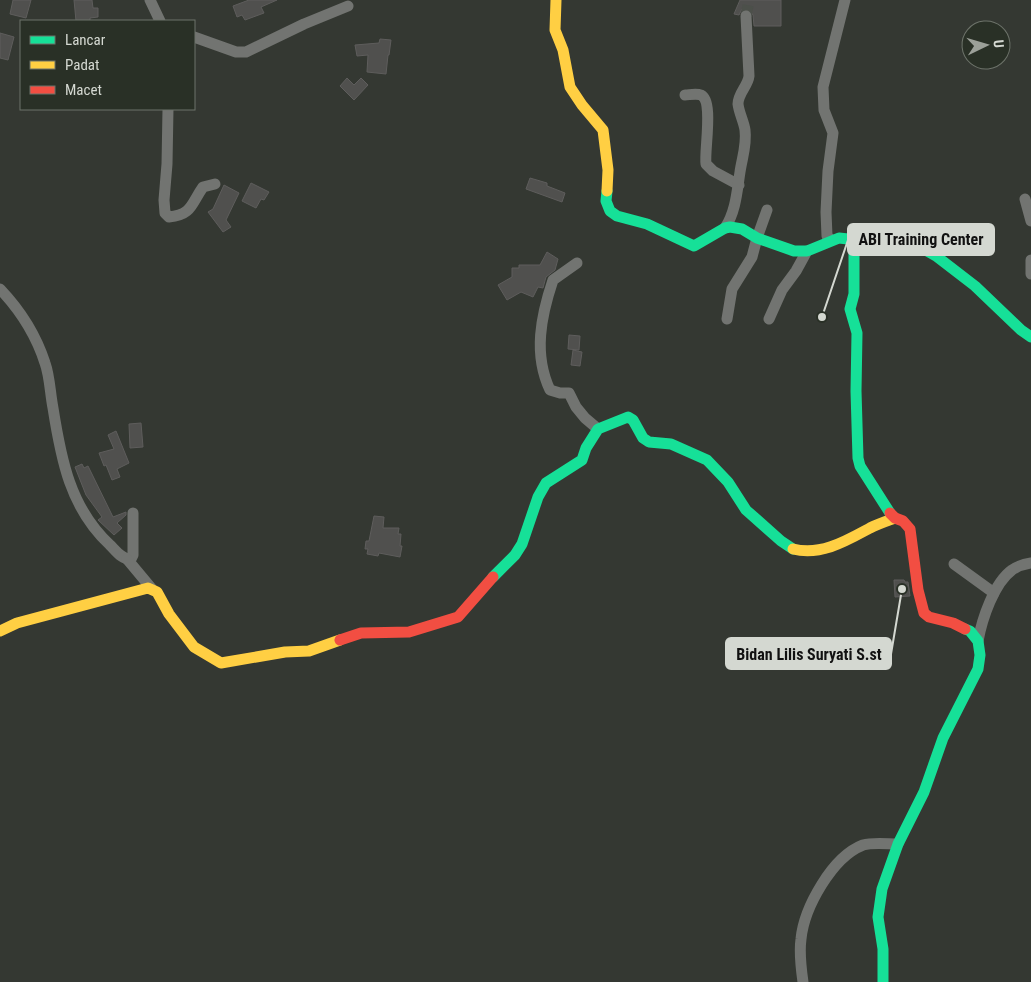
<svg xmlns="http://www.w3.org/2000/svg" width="1031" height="982" font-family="'Roboto Condensed',sans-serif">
	<rect width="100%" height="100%" fill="#343832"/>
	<g fill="#50504e" stroke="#5e5d5c">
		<path d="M 13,0 L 31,0 L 26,18 L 10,14 Z"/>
		<path d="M 74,0 L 92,0 L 93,8 L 98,8 L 98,17 L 90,18 L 90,21 L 76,21 Z"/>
		<path d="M 249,0 L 277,0 L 261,7 L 264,13 L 245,20 L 242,15 L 237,17 L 233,6 Z"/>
		<path d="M 740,0 L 781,0 L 781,26 L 754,26 L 753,15 L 749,9 L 742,9 L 739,15 L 734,14 Z"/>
		<path d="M 0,33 L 14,37 L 8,60 L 0,58 Z"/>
		<path d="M 380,39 L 391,40 L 389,55 L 388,55 L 386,74 L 367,72 L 368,55 L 357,56 L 355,45 L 379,43 Z"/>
		<path d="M 347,78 L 354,85 L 361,78 L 368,85 L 354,100 L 340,86 Z"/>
		<path d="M 530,178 L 547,183 L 547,186 L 565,193 L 562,202 L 526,189 Z"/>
		<path d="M 251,183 L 269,192 L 264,200 L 261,199 L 256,208 L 242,201 Z"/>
		<path d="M 224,185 L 239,193 L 226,220 L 231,227 L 223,232 L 208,212 L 213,209 Z"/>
		<path d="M 547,252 L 558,259 L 555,270 L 546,277 L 543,288 L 538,287 L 533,297 L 521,292 L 507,300 L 498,285 L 512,277 L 512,268 L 519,268 L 519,265 L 540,265 Z"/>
		<path d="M 569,335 L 580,336 L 579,350 L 568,349 Z"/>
		<path d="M 573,350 L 582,352 L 580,366 L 571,365 Z"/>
		<path d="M 141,423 L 143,447 L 130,448 L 129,424 Z"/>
		<path d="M 116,431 L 129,463 L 117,469 L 120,477 L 112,480 L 106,465 L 104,466 L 99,453 L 114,449 L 108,435 Z"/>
		<path d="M 82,464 L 84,468 L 88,466 L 113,517 L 126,512 L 126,515 L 117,523 L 122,528 L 114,535 L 98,520 L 102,517 L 86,495 L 75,467 Z"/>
		<path d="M 374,516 L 384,517 L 383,528 L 399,528 L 398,534 L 401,534 L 400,546 L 402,546 L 400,557 L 379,553 L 378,556 L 367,554 L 368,549 L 365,549 L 366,541 L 369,541 Z"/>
		<path d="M 894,580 L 904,580 L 905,582 L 908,582 L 910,596 L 895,597 Z"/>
	</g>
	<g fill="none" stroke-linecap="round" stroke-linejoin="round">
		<path stroke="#4c504a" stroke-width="11" stroke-dasharray="11 5.5" stroke-linecap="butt" d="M 746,16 L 749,0"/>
		<g stroke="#727471" stroke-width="11">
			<path d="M 150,0 L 160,21"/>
			<path d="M 194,37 L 236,52 L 246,52 L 304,24 L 348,6"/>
			<path d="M 685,95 C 689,95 696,93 701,95 C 714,101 704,151 706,164 L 713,171 L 739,185"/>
			<path d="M 168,109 L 167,164 L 164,200 L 165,213 L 169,217 C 192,215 191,204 203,187 L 215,184"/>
			<path d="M 1025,199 L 1031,221"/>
			<path d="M 725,228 C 736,211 737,191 740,172 C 742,158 747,145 745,130 C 744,122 739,113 738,104 C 738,93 748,86 749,76 L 746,16"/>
			<path d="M 831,240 L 827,236 L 826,212 L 828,171 L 833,133 L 824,110 L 823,87 L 845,0"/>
			<path d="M 1031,260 L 1031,274"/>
			<path d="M 577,263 L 553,280 C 541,316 533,354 550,390 L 560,393 L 569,393 L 576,407 L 585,418 L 598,429"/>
			<path d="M 0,289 C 20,310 36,335 45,363 C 50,377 50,393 53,408 C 61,459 70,508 110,545 C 116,551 122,560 131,559 L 133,555 L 133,513"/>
			<path d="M 727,319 L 732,289 L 752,257 L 757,238 L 767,210"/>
			<path d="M 769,319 L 782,290 L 796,271 L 807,251"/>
			<path d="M 127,559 L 152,589"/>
			<path d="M 954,564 L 994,593"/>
			<path d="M 978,641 C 982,619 994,583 1012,570 C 1018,566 1024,564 1031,563"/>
			<path d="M 803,982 C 801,968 799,953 801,939 C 804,908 832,857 863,845 C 873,842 888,844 898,844"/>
		</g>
		<g stroke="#16e098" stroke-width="11">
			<path d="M 607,191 L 606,201 L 610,211 L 617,216 L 647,224 L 694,246 L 725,228 L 730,227 L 742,229 L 757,238 L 794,251 L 807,251 L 839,238 L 894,244 L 915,244 L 936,256 L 975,286 L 1021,330 L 1031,337"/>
			<path d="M 854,240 L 854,294 L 850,309 L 857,333 L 856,391 L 858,458 L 860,466 L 890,513"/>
			<path d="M 493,577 L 515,555 L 522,544 L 538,497 L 546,483 L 582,460 L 586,448 L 598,429 L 628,417 L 633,420 L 643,438 L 649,442 L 671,444 L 707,460 L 728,482 L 746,510 L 781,541 L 793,549"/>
			<path d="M 883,982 L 883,949 L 878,917 L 882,889 L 898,844 L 924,792 L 943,738 L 978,669 L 980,655 L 978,641 L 970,631 L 965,629"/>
		</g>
		<g stroke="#ffcf43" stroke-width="11">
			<path d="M 556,0 L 555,30 L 563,50 L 570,87 L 582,105 L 603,130 L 608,170 L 607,191"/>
			<path d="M 793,549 C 821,556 846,541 870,528 C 878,524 887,521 895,518"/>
			<path d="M 0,631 L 17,623 L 148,588 L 157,592 L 169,614 L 194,647 L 221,663 L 285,652 L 309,651 L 340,640"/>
		</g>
		<g stroke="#f24e42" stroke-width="11">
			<path d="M 890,513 L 895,518 L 903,521 L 910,529 L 918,590 L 924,613 L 929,617 L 953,623 L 965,629"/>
			<path d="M 340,640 L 361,633 L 409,632 L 458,617 L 493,577"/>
		</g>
	</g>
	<path fill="none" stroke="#d4d8d1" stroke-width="2" d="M822 317L848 240M902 589L891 654"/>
	<g fill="#d4d8d1" stroke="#293026" stroke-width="2">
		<circle cx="822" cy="317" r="5"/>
		<circle cx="902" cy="589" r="5"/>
	</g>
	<g fill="#d4d8d1" stroke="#d4d8d1" stroke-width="2">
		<rect x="848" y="224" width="146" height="31" rx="5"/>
		<rect x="726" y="638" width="165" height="31" rx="5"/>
	</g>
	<g font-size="16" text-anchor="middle" font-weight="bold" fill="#111">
		<text x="921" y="245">ABI Training Center</text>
		<text x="809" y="660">Bidan Lilis Suryati S.st</text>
	</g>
	<rect x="20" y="20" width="175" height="90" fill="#293026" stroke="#6d736a"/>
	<rect x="30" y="36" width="25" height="8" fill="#16e098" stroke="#6d736a"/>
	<text x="65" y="45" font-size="15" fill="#d4d8d1">Lancar</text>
	<rect x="30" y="61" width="25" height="8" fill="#ffcf43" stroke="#6d736a"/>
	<text x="65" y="70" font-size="15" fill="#d4d8d1">Padat</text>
	<rect x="30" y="86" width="25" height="8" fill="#f24e42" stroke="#6d736a"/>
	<text x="65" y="95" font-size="15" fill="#d4d8d1">Macet</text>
	<g transform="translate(986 45) rotate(85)"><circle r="24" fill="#293026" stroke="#6d736a"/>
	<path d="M0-4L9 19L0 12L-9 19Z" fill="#9ca099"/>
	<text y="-8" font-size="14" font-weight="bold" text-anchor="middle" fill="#d4d8d1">U</text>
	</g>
</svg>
